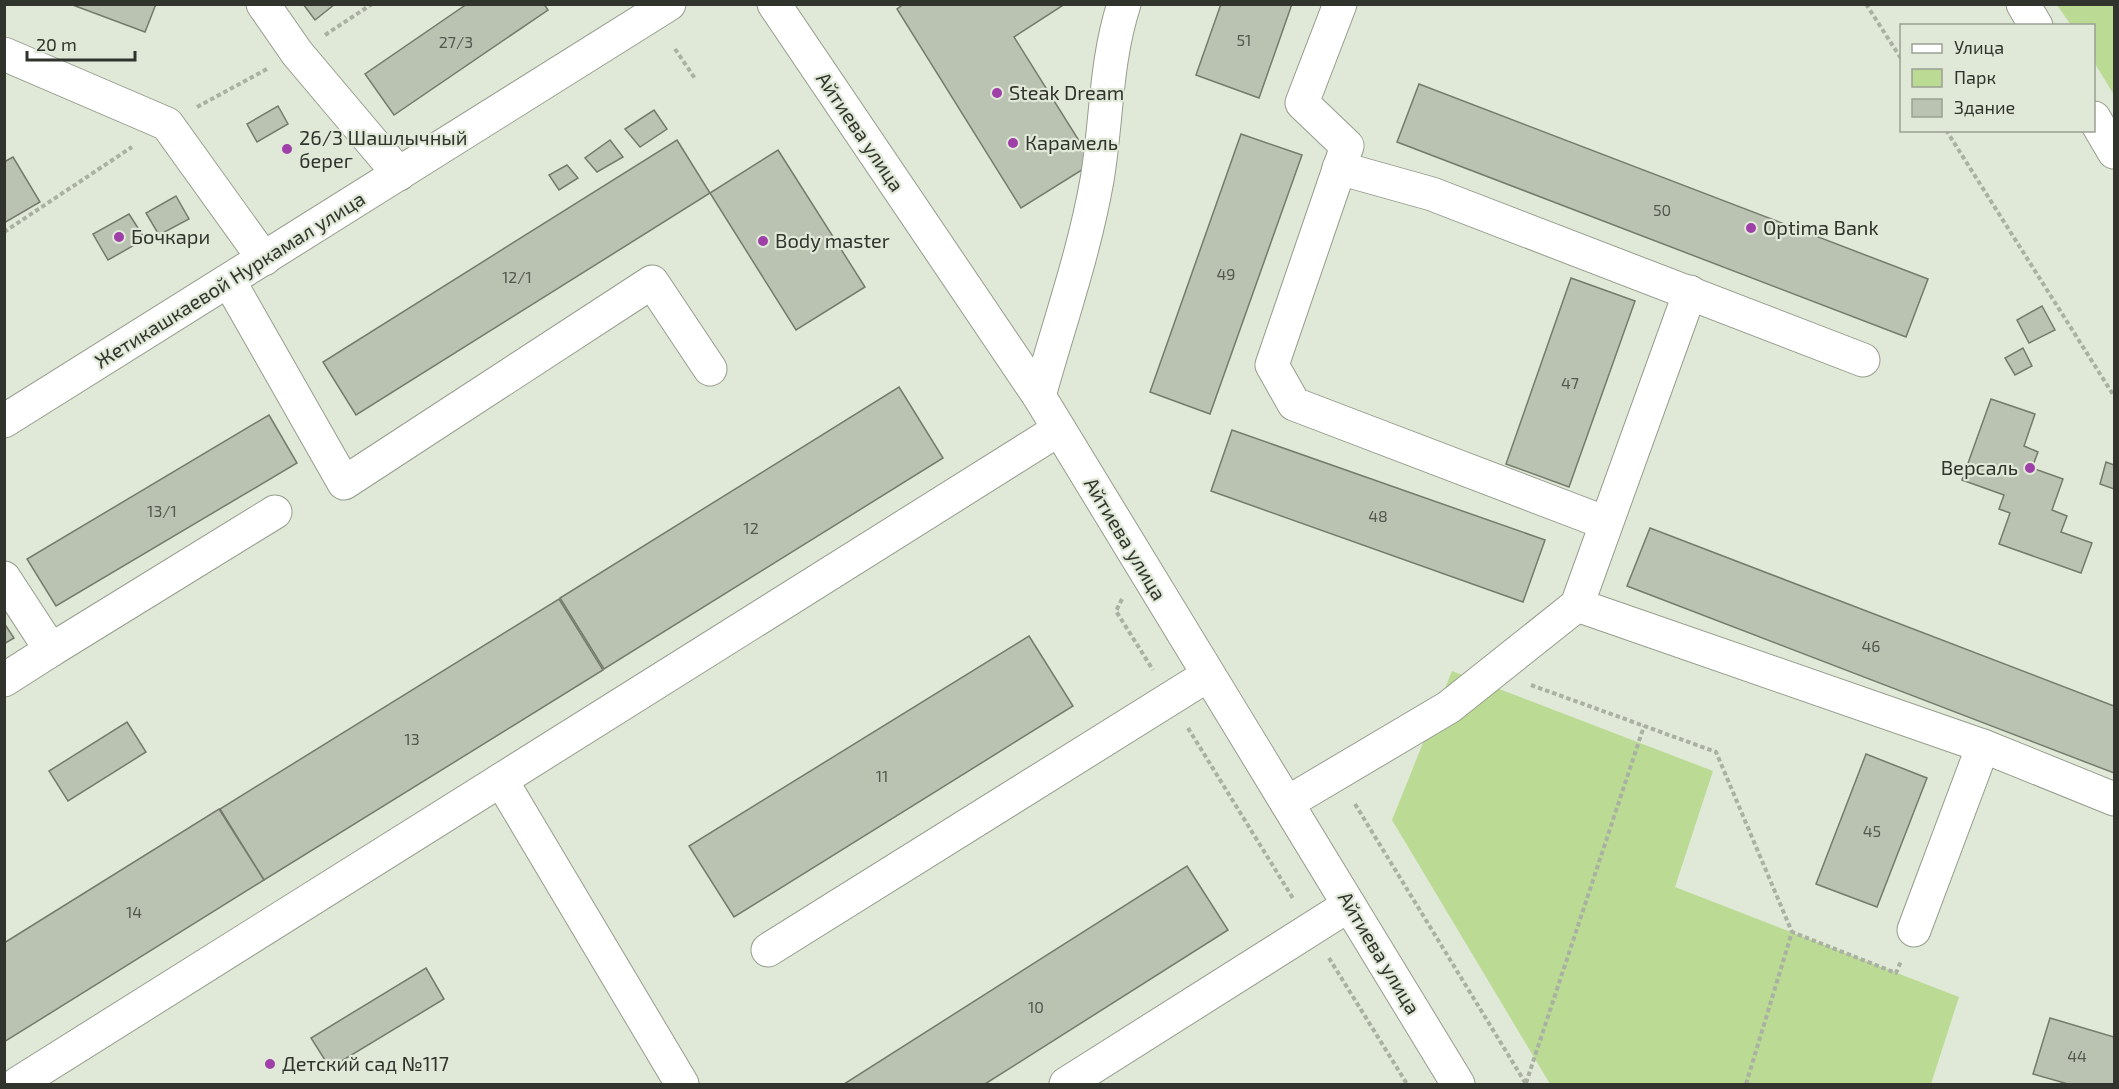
<svg xmlns="http://www.w3.org/2000/svg" width="2119" height="1089" font-family="'Exo 2',sans-serif">
	<rect width="100%" height="100%" fill="#e0e8d7"/>
	<g fill="#bbdb95">
		<path d="M 2057,5 L 2114,5 L 2114,95 L 2094,62 L 2094,26 L 2071,25 Z"/>
		<path d="M 1452,671 L 1713,771 L 1675,887 L 1959,997 L 1931,1084 L 1550,1084 L 1392,820 Z"/>
	</g>
	<g fill="#bac2b2" stroke="#747b6c" stroke-width="1.5">
		<path d="M 70,4 L 156,4 L 145,32 Z"/>
		<path d="M 303,4 L 335,4 L 315,20 Z"/>
		<path d="M 467,4 L 544,4 L 548,10 L 394,115 L 365,74 Z"/>
		<path d="M 904,4 L 1065,4 L 1014,37 L 1093,163 L 1021,208 L 897,9 Z"/>
		<path d="M 1221,4 L 1292,4 L 1259,98 L 1196,75 Z"/>
		<path d="M 1419,84 L 1928,279 L 1906,337 L 1397,142 Z"/>
		<path d="M 278,106 L 288,124 L 257,142 L 247,124 Z"/>
		<path d="M 654,110 L 667,129 L 640,147 L 625,129 Z"/>
		<path d="M 1241,134 L 1302,155 L 1210,414 L 1150,392 Z"/>
		<path d="M 610,140 L 623,157 L 597,172 L 585,158 Z"/>
		<path d="M 677,140 L 710,193 L 356,415 L 323,362 Z"/>
		<path d="M 778,150 L 865,287 L 796,330 L 710,193 Z"/>
		<path d="M 13,157 L 40,202 L 4,223 L 4,162 Z"/>
		<path d="M 567,165 L 578,178 L 559,190 L 549,175 Z"/>
		<path d="M 176,196 L 189,219 L 159,235 L 146,213 Z"/>
		<path d="M 129,214 L 145,239 L 108,260 L 93,234 Z"/>
		<path d="M 1571,278 L 1635,301 L 1569,487 L 1506,464 Z"/>
		<path d="M 2042,306 L 2055,330 L 2029,343 L 2017,320 Z"/>
		<path d="M 2023,348 L 2032,366 L 2015,375 L 2005,358 Z"/>
		<path d="M 899,387 L 943,458 L 604,669 L 560,598 Z"/>
		<path d="M 1991,399 L 2035,414 L 2024,446 L 2038,452 L 2032,468 L 2063,479 L 2052,510 L 2067,516 L 2061,532 L 2092,543 L 2081,573 L 1999,544 L 2010,513 L 1999,509 L 2004,495 L 1962,480 Z"/>
		<path d="M 269,415 L 297,463 L 56,606 L 27,559 Z"/>
		<path d="M 1232,430 L 1545,540 L 1523,602 L 1211,491 Z"/>
		<path d="M 2106,462 L 2114,465 L 2114,489 L 2100,484 Z"/>
		<path d="M 1650,528 L 2114,706 L 2114,773 L 1627,586 Z"/>
		<path d="M 559,599 L 603,670 L 264,880 L 220,809 Z"/>
		<path d="M 4,623 L 14,638 L 4,644 Z"/>
		<path d="M 1029,636 L 1073,706 L 734,917 L 689,846 Z"/>
		<path d="M 127,722 L 146,752 L 68,801 L 49,771 Z"/>
		<path d="M 1866,754 L 1927,778 L 1877,907 L 1816,884 Z"/>
		<path d="M 219,809 L 264,880 L 4,1042 L 4,943 Z"/>
		<path d="M 1187,866 L 1228,930 L 985,1084 L 844,1084 Z"/>
		<path d="M 426,968 L 444,999 L 330,1068 L 311,1038 Z"/>
		<path d="M 2050,1018 L 2114,1037 L 2114,1084 L 2068,1084 L 2033,1074 Z"/>
	</g>
	<g fill="none" stroke-linecap="round" stroke-linejoin="round">
		<g stroke="#959d8d" stroke-width="35">
			<g id="minor">
				<path d="M 263,4 L 297,53 L 399,174"/>
				<path d="M 774,4 L 1039,396 L 1458,1084"/>
				<path d="M 1340,4 L 1302,103 L 1347,146 L 1272,365 L 1294,404 L 1606,523"/>
				<path d="M 4,54 L 167,124 L 264,259"/>
				<path d="M 1339,168 L 1432,194 L 1863,360"/>
				<path d="M 229,281 L 344,483 L 652,282 L 710,369"/>
				<path d="M 1039,396 C 1059,324 1084,254 1097,180 C 1107,121 1105,63 1124,4"/>
				<path d="M 4,421 L 669,4"/>
				<path d="M 4,578 L 51,650 L 275,512"/>
				<path d="M 1577,605 L 1983,746 L 2114,799"/>
				<path d="M 4,680 L 51,650"/>
				<path d="M 501,780 L 682,1084"/>
				<path d="M 1287,803 L 1449,707 L 1577,605 L 1690,292"/>
				<path d="M 1914,930 L 1983,746"/>
				<path d="M 768,950 L 1208,675"/>
				<path d="M 17,1084 L 1058,430"/>
				<path d="M 1066,1084 L 1349,905"/>
			</g>
		</g>
		<g stroke="#959d8d" stroke-width="35">
			<g id="major">
				<path d="M 2023,4 L 2036,26"/>
				<path d="M 2094,118 L 2114,152"/>
			</g>
		</g>
		<g stroke="#aab1a3" stroke-width="4" stroke-dasharray="4.5 3" stroke-linecap="butt">
			<path d="M 1866,4 L 1902,60"/>
			<path d="M 325,35 L 372,4"/>
			<path d="M 675,49 L 696,80"/>
			<path d="M 197,107 L 267,69"/>
			<path d="M 1946,130 L 2114,396"/>
			<path d="M 4,232 L 132,147"/>
			<path d="M 1122,599 L 1116,611 L 1153,670"/>
			<path d="M 1531,685 L 1716,752 L 1792,932"/>
			<path d="M 1188,728 L 1294,900"/>
			<path d="M 1355,804 L 1526,1084"/>
			<path d="M 1329,958 L 1407,1084"/>
			<path d="M 1526,1083 L 1644,726"/>
			<path d="M 1746,1084 L 1792,932 L 1896,973 L 1901,961"/>
		</g>
		<use href="#minor" stroke="#fff" stroke-width="33"/>
		<use href="#major" stroke="#fff" stroke-width="33"/>
	</g>
	<g fill="#9f40a8" stroke="#e0e8d7" stroke-width="2">
		<circle cx="997" cy="93" r="6"/>
		<circle cx="1013" cy="143" r="6"/>
		<circle cx="287" cy="149" r="6"/>
		<circle cx="1751" cy="228" r="6"/>
		<circle cx="119" cy="237" r="6"/>
		<circle cx="763" cy="241" r="6"/>
		<circle cx="2030" cy="468" r="6"/>
		<circle cx="270" cy="1064" r="6"/>
	</g>
	<g text-anchor="middle" stroke-width="4.5" stroke-linejoin="round" paint-order="stroke">
		<g font-size="16" fill="#53584e">
			<text x="1244" y="46">51</text>
			<text x="456" y="48">27/3</text>
			<text x="1662" y="216">50</text>
			<text x="1226" y="280">49</text>
			<text x="517" y="283">12/1</text>
			<text x="1570" y="389">47</text>
			<text x="162" y="517">13/1</text>
			<text x="1378" y="522">48</text>
			<text x="751" y="534">12</text>
			<text x="1871" y="652">46</text>
			<text x="412" y="745">13</text>
			<text x="882" y="782">11</text>
			<text x="1872" y="837">45</text>
			<text x="134" y="918">14</text>
			<text x="1036" y="1013">10</text>
			<text x="2077" y="1062">44</text>
		</g>
		<g font-size="20" fill="#31342d" stroke="#e0e8d7" text-anchor="start">
			<text x="1009" y="100">Steak Dream</text>
			<text x="299" y="145">26/3 Шашлычный<tspan x="299" dy="23">берег</tspan></text>
			<text x="1025" y="150">Карамель</text>
			<text x="1763" y="235">Optima Bank</text>
			<text x="131" y="244">Бочкари</text>
			<text x="775" y="248">Body master</text>
			<text x="2018" y="475" text-anchor="end">Версаль</text>
			<text x="282" y="1071">Детский сад №117</text>
		</g>
		<g font-size="20" fill="#31342d" stroke="#e0e8d7">
			<text transform="translate(860 132) rotate(56)" y="7">Айтиева улица</text>
			<text transform="translate(230 280) rotate(-32)" y="7">Жетикашкаевой Нуркамал улица</text>
			<text transform="translate(1125 539) rotate(59)" y="7">Айтиева улица</text>
			<text transform="translate(1379 953) rotate(59)" y="7">Айтиева улица</text>
		</g>
	</g>
	<rect width="2119" height="1089" fill="none" stroke="#31342d" stroke-width="12"/>
	<rect x="1900" y="24" width="195" height="108" fill="#e0e8d7" stroke="#9aa093" stroke-width="1.5"/>
	<rect x="1912" y="44" width="30" height="9" fill="#ffffff" stroke="#9aa093" stroke-width="1.5"/>
	<text x="1954" y="54" font-size="18" fill="#31342d">Улица</text>
	<rect x="1912" y="69" width="30" height="18" fill="#bbdb95" stroke="#9aa093" stroke-width="1.5"/>
	<text x="1954" y="84" font-size="18" fill="#31342d">Парк</text>
	<rect x="1912" y="99" width="30" height="18" fill="#bac2b2" stroke="#9aa093" stroke-width="1.5"/>
	<text x="1954" y="114" font-size="18" fill="#31342d">Здание</text>
	<path d="M27 51v9h108v-9" fill="none" stroke="#31342d" stroke-width="3"/>
	<text x="36" y="51" font-size="18" fill="#31342d" stroke="#e0e8d7" stroke-width="4.5" paint-order="stroke">20 m</text>
</svg>
